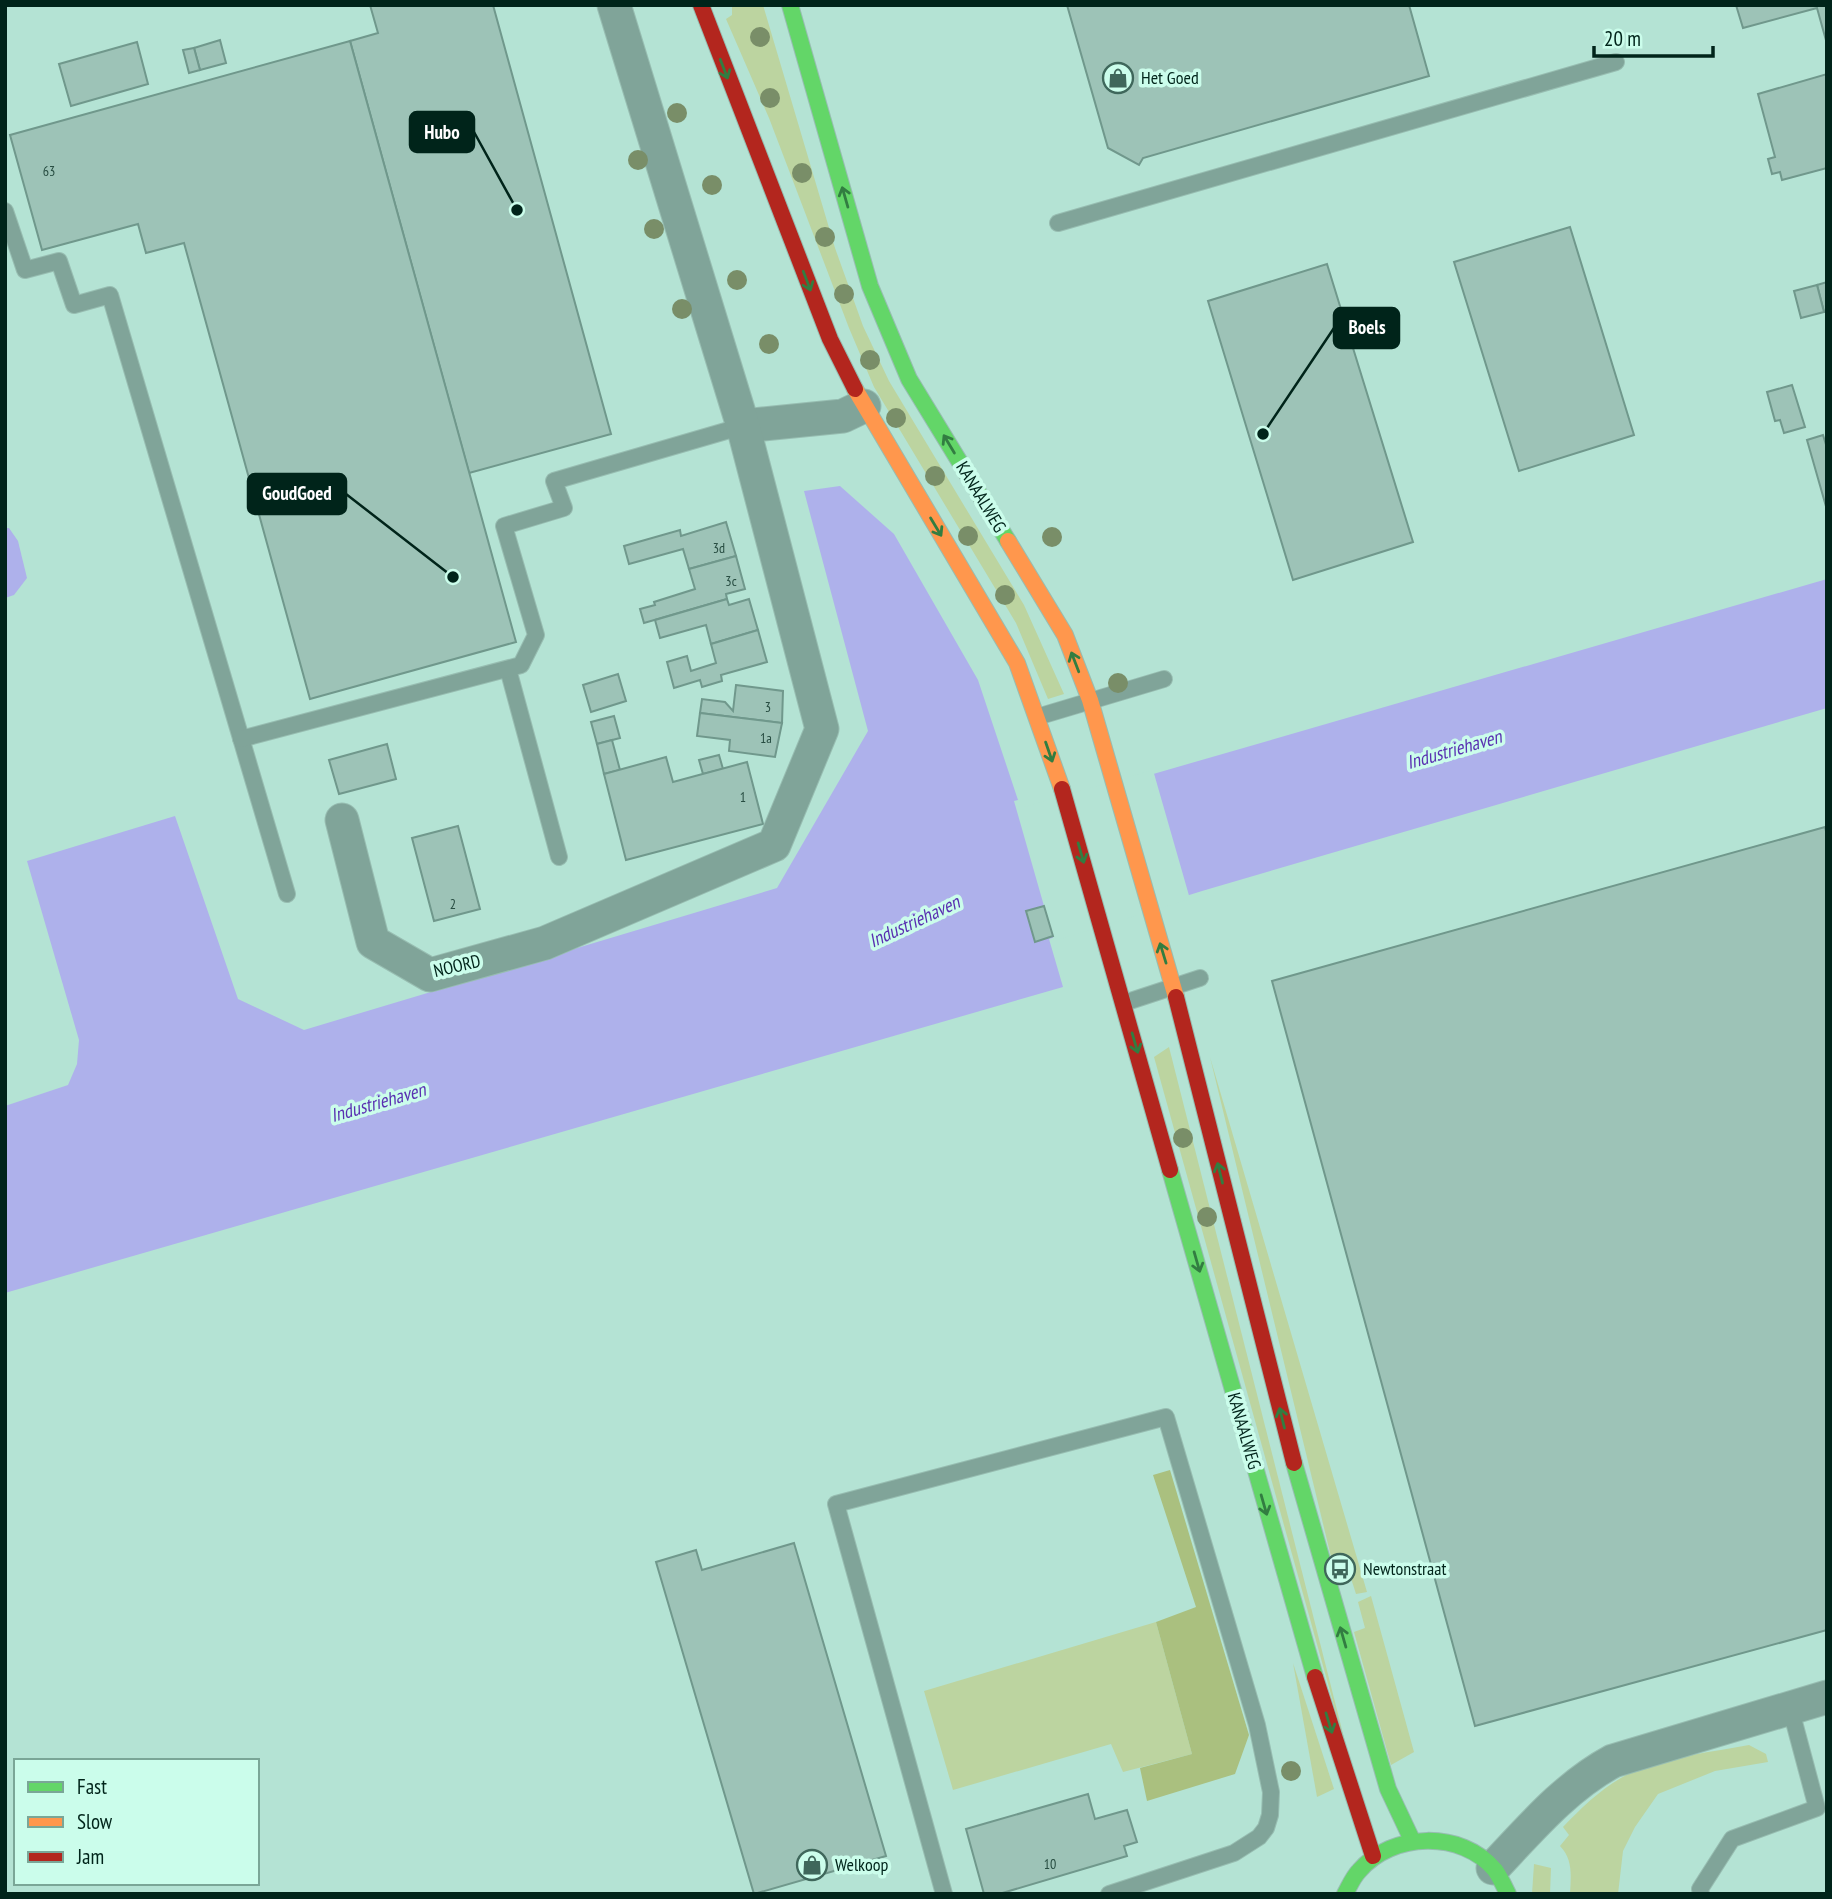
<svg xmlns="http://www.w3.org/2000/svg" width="1832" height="1899" font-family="'PT Sans Narrow',sans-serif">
	<rect width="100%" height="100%" fill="#b4e3d4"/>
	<g fill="#bcd4a0">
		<path d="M 732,5 L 763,5 L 835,248 L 863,326 L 889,381 L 1024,605 L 1064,694 L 1048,699 L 1016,623 L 874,387 L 849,328 L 769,118 L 726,19 L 732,15 Z"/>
		<path d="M 1169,1047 L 1355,1781 L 1154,1057 Z"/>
		<path d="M 1210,1057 L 1367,1592 L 1356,1594 L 1347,1566 L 1334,1569 Z"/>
		<path d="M 1371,1596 L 1414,1752 L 1391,1765 L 1354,1632 L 1365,1628 L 1358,1602 Z"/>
		<path d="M 1156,1622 L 1192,1754 L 1123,1772 L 1111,1744 L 953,1790 L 924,1691 Z"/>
		<path d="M 1293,1663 L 1334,1789 L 1317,1797 Z"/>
		<path d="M 1749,1745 L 1766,1754 L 1768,1762 L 1715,1771 L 1658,1794 L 1635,1827 L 1623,1851 L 1618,1894 L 1570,1894 C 1571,1876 1573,1859 1560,1846 L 1569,1835 L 1563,1827 C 1584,1805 1608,1782 1637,1770 C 1672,1756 1712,1752 1749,1745 Z"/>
		<path d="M 1534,1864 L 1551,1868 L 1550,1894 L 1532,1894 Z"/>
	</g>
	<path fill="#aac07f" d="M 1170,1470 L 1249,1735 L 1235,1774 L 1147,1801 L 1140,1768 L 1192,1754 L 1156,1622 L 1196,1607 L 1153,1475 Z"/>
	<g fill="#aeb1eb">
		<path d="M 840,486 L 894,534 L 978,680 L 1022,812 L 1827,579 L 1827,708 L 1202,891 L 1049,939 L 1063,987 L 5,1293 L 5,1106 L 68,1085 L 77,1064 L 79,1040 L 27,861 L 175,816 L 238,999 L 304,1030 L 777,888 L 868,731 L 804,491 Z"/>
		<path d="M 5,528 L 9,528 L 18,541 L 27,578 L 14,595 L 5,598 Z"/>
	</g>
	<path fill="#b4e3d4" d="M 1153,770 L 1190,899 L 1054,941 L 1014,801 L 1022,799 L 1024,807 Z"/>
	<g fill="#9dc3b7" stroke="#70988c" stroke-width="2">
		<path d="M 370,5 L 493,5 L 611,434 L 469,473 L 350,41 L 378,33 Z"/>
		<path d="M 1067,5 L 1409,5 L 1429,76 L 1143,158 L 1139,165 L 1108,148 Z"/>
		<path d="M 1736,5 L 1827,5 L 1827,44 L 1817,8 L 1743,28 Z"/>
		<path d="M 220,40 L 226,63 L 200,70 L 194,48 Z"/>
		<path d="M 350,41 L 516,642 L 310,699 L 184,243 L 146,253 L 138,224 L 42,250 L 10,135 Z"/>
		<path d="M 137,42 L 148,84 L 71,106 L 59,64 Z"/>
		<path d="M 194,48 L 200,70 L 189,73 L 183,50 Z"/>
		<path d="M 1827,74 L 1827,168 L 1782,180 L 1780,172 L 1772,174 L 1768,159 L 1775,157 L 1758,94 Z"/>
		<path d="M 1570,227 L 1634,435 L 1519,471 L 1454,262 Z"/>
		<path d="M 1327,264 L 1413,542 L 1293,580 L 1208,301 Z"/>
		<path d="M 1827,282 L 1827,312 L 1824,312 L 1817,285 Z"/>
		<path d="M 1817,285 L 1824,312 L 1801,318 L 1794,291 Z"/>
		<path d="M 1792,385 L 1805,427 L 1784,433 L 1780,420 L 1775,421 L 1767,392 Z"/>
		<path d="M 1823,435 L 1827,448 L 1827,510 L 1807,440 Z"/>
		<path d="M 726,522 L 736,556 L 689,569 L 683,549 L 629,564 L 624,546 L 680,530 L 681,536 Z"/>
		<path d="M 736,556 L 745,589 L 726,594 L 727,599 L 644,623 L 640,609 L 655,605 L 654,602 L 695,589 L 689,569 Z"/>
		<path d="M 727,599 L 729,605 L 749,599 L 758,630 L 711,644 L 706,625 L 660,638 L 655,620 Z"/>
		<path d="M 758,630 L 767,662 L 721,675 L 722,681 L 702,687 L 700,680 L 674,688 L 667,662 L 687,656 L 691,671 L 716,663 L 711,644 Z"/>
		<path d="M 618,674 L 626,701 L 591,712 L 583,685 Z"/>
		<path d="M 736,685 L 783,691 L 782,723 L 700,713 L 702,699 L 725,702 L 733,711 Z"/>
		<path d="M 700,713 L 782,723 L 775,757 L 729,751 L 730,740 L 697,736 Z"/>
		<path d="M 614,716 L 620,738 L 597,744 L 591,722 Z"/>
		<path d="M 612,740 L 620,770 L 604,774 L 597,744 Z"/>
		<path d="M 387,744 L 396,779 L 339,794 L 329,760 Z"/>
		<path d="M 719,755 L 723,769 L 703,774 L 699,760 Z"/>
		<path d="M 666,757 L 673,782 L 747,762 L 763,824 L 626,860 L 604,774 Z"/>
		<path d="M 458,826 L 480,909 L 434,921 L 412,838 Z"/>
		<path d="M 1825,827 L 1827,835 L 1827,1630 L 1475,1726 L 1272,981 Z"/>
		<path d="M 1044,906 L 1053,936 L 1035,942 L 1026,911 Z"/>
		<path d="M 794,1543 L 886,1856 L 754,1894 L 656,1562 L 696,1550 L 702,1570 Z"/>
		<path d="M 1088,1794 L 1095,1819 L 1127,1810 L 1137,1842 L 1124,1846 L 1127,1856 L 999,1894 L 984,1894 L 966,1829 Z"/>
	</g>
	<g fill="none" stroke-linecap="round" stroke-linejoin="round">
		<g stroke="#97bdb1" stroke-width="18">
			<g id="lane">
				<path d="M 5,211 L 25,270 L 59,261 L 74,305 L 110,295 L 287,894"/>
				<path d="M 1058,223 L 1616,62"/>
				<path d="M 508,669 L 559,857"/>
				<path d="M 1037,717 L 1164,679"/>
				<path d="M 241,739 L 521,665 L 536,635 L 504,526 L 564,508 L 554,481 L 743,426"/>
				<path d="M 1124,1003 L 1200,978"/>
				<path d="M 944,1894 L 836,1504 L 1166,1417 L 1257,1725 L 1271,1792 L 1270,1815 L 1266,1828 L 1259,1837 L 1234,1853 L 1109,1894"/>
				<path d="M 1701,1894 L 1700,1889 L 1732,1839 L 1817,1808 L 1790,1707"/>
			</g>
		</g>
		<g stroke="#97bdb1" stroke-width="35">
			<g id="street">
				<path d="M 743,426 L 843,416 L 864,406"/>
				<path d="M 342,820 L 373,942 L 430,975 L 545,943 L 774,845 L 822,729 L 743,426 L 614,5"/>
				<path d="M 1493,1868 C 1530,1829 1565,1787 1613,1761 L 1827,1697"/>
			</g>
		</g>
		<g stroke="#97bdb1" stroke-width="18">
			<g id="fast">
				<path d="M 790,5 L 870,286 L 909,379 L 1008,541"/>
				<path d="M 1170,1170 L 1315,1677"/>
				<path d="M 1294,1463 L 1388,1789 L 1412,1840"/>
				<path d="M 1345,1894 C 1349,1887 1353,1877 1359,1871 C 1392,1832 1462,1830 1495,1870 C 1500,1877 1504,1886 1508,1894"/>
			</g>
		</g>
		<g stroke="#97bdb1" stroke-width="18">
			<g id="slow">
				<path d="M 855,389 L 1017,663 L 1062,789"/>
				<path d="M 1008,541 L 1065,635 L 1090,700 L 1176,997"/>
			</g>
		</g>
		<g stroke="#97bdb1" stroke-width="18">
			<g id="jam">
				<path d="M 701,5 L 830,339 L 855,389"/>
				<path d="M 1062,789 L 1170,1170"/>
				<path d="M 1176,997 L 1294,1463"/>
				<path d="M 1315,1677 L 1373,1856"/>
			</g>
		</g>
		<use href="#lane" stroke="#80a499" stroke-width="16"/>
		<use href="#street" stroke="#80a499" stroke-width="33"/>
		<use href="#fast" stroke="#63d668" stroke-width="16"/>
		<use href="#slow" stroke="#ff974d" stroke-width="16"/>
		<use href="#jam" stroke="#b3261e" stroke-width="16"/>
	</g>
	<g fill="#798e68">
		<circle cx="760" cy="37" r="10"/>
		<circle cx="770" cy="98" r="10"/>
		<circle cx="677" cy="113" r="10"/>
		<circle cx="638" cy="160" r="10"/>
		<circle cx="802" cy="173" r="10"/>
		<circle cx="712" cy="185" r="10"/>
		<circle cx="654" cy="229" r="10"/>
		<circle cx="825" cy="237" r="10"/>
		<circle cx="737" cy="280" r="10"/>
		<circle cx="844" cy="294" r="10"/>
		<circle cx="682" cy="309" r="10"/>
		<circle cx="769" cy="344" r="10"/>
		<circle cx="870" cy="360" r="10"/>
		<circle cx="896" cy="418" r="10"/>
		<circle cx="935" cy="476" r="10"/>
		<circle cx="968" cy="536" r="10"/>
		<circle cx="1052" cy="537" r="10"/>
		<circle cx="1005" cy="595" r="10"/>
		<circle cx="1118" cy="683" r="10"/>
		<circle cx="1183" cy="1138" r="10"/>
		<circle cx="1207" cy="1217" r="10"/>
		<circle cx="1291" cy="1771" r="10"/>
	</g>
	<defs><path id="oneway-shaft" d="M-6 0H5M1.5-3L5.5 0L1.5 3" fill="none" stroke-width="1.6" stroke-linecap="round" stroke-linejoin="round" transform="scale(1.75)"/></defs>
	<g stroke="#327d41">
		<use href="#oneway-shaft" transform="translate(724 69) rotate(69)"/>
		<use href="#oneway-shaft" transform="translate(845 197) rotate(-106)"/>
		<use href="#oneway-shaft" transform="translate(807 281) rotate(69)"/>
		<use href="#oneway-shaft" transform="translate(949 444) rotate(-121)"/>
		<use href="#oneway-shaft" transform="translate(936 527) rotate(59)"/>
		<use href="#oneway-shaft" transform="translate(1075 662) rotate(-111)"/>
		<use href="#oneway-shaft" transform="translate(1049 752) rotate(71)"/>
		<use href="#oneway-shaft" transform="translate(1081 853) rotate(74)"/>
		<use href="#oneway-shaft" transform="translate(1163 953) rotate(-107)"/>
		<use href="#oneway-shaft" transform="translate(1135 1043) rotate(74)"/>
		<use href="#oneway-shaft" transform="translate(1220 1173) rotate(-104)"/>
		<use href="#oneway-shaft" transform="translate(1197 1262) rotate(74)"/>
		<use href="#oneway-shaft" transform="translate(1282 1418) rotate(-104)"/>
		<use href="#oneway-shaft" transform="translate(1264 1505) rotate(74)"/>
		<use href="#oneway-shaft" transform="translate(1343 1637) rotate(-106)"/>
		<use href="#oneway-shaft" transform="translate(1329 1723) rotate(73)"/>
	</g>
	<defs>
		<g id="shop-ring" transform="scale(1.575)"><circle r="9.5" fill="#cbfdeb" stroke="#3f675b" stroke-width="1.5"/><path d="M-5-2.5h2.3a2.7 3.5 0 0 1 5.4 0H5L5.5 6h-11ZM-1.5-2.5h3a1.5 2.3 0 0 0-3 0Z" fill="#3f675b"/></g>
		<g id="bus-ring" transform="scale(1.575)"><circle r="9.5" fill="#cbfdeb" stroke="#3f675b" stroke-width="1.5"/><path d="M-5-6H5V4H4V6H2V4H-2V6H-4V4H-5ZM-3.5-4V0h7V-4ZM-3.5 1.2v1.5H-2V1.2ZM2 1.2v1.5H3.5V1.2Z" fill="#3f675b"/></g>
	</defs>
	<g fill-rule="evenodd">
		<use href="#shop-ring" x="1118" y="78"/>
		<use href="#bus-ring" x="1340" y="1569"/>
		<use href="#shop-ring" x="812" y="1865"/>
	</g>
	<g text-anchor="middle" stroke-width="7" stroke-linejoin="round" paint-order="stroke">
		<g font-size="14" fill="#274c41">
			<text x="49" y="176">63</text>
			<text x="719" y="553">3d</text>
			<text x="731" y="586">3c</text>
			<text x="768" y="712">3</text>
			<text x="766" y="743">1a</text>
			<text x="743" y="802">1</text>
			<text x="453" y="909">2</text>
			<text x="1050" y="1869">10</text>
		</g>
		<g font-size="18" fill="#00241a" stroke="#cbfdeb" text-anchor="start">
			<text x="1141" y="84">Het Goed</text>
			<text x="1363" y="1575">Newtonstraat</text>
			<text x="835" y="1871">Welkoop</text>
		</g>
		<g font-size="18" fill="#00241a" stroke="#cbfdeb">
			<text transform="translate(981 497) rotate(59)" y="6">KANAALWEG</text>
			<text transform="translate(457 966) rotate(-13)" y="6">NOORD</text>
			<text transform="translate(1244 1431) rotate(74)" y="6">KANAALWEG</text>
		</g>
		<g font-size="19" font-style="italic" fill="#5930b1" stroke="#cbfdeb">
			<text transform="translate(1454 749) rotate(-16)" y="7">Industriehaven</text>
			<text transform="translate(914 921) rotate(-25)" y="7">Industriehaven</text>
			<text transform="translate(378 1102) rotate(-16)" y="7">Industriehaven</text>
		</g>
	</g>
	<path fill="none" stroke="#00241a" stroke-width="2.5" d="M517 210L474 132M1263 434L1334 328M453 577L346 494"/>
	<g fill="#00241a" stroke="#cbfdeb" stroke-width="2.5">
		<circle cx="517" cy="210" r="7"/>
		<circle cx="1263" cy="434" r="7"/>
		<circle cx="453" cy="577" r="7"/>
	</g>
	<g fill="#00241a" stroke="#00241a" stroke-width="2.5">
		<rect x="410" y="112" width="64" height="40" rx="7"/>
		<rect x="1334" y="308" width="65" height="40" rx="7"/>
		<rect x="248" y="474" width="98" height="40" rx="7"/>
	</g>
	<g font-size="19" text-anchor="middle" font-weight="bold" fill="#fff">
		<text x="442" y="139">Hubo</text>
		<text x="1367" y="334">Boels</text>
		<text x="297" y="500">GoudGoed</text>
	</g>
	<rect width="1832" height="1899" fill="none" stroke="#00241a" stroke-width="14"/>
	<rect x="14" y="1759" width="245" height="126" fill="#cbfdeb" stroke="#7aa697" stroke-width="2"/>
	<rect x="28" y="1782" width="35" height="10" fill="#63d668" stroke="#7aa697" stroke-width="2"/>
	<text x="77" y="1794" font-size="21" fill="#00241a">Fast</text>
	<rect x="28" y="1817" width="35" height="10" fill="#ff974d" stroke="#7aa697" stroke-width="2"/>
	<text x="77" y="1829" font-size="21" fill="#00241a">Slow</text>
	<rect x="28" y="1852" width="35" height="10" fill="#b3261e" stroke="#7aa697" stroke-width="2"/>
	<text x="77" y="1864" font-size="21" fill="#00241a">Jam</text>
	<path d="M1594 46v10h119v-10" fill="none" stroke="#00241a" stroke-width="3.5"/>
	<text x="1604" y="46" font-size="21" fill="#00241a" stroke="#cbfdeb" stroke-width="5" paint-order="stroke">20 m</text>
</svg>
